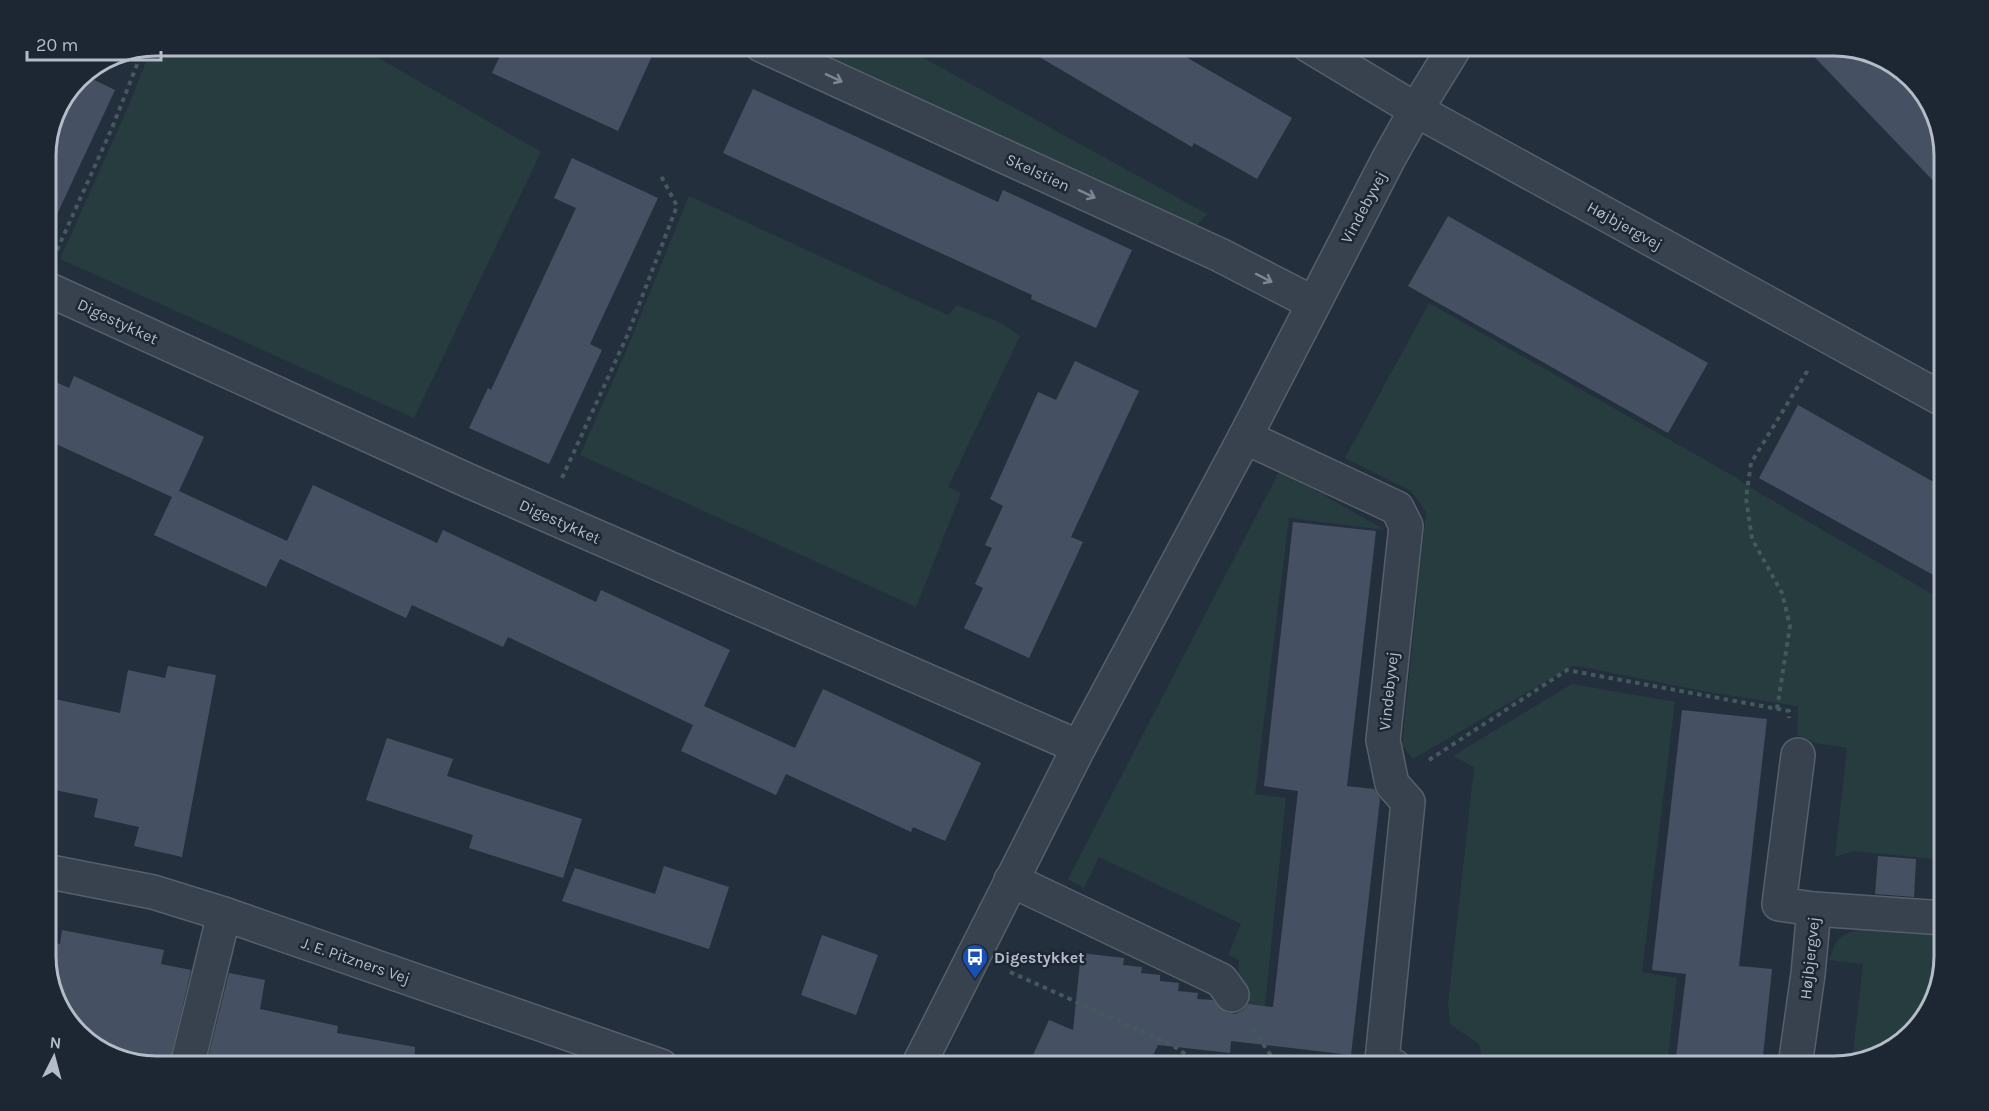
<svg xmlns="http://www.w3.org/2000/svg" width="1989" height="1111" font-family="Karla,sans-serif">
	<rect width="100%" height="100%" fill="#242f3e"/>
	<g fill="#263c3f">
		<path d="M 156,45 L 356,45 L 541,152 L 414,418 L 60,259 L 129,105 L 152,46 Z"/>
		<path d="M 806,45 L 900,45 L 1207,214 L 1194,228 L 806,50 Z"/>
		<path d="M 689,196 L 948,315 L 957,305 L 1003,324 L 1020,336 L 948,487 L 961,493 L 916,607 L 580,455 L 625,354 Z"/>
		<path d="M 1429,303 L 1735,477 L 1756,491 L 1944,601 L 1944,860 L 1853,851 L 1835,857 L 1847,748 L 1815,743 L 1797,735 L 1798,706 L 1708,692 L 1583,667 L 1572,666 L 1413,759 L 1402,745 L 1426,512 L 1411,491 L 1345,458 Z"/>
		<path d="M 1280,470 L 1385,530 L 1289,518 L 1255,794 L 1286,798 L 1263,1026 L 1237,992 L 1239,960 L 1228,955 L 1241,924 L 1099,857 L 1084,888 L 1068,879 Z"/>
		<path d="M 1572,684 L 1675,702 L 1642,972 L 1677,978 L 1667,1066 L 1484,1066 L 1479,1044 L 1450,1024 L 1448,1004 L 1474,767 L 1453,756 Z"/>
		<path d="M 1858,930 L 1944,936 L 1944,956 L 1929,1010 L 1889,1051 L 1852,1061 L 1863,964 L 1829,960 C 1837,940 1836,936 1858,930 Z"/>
	</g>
	<g fill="#455162">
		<path d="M 505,45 L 627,45 L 652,56 L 618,131 L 492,73 Z"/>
		<path d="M 1019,45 L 1165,45 L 1292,118 L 1257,179 L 1194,143 L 1192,147 Z"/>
		<path d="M 1803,45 L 1833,45 L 1888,60 L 1926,94 L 1944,149 L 1944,192 Z"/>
		<path d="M 82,74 L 115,90 L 45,240 L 45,149 L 78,77 Z"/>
		<path d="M 753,89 L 998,202 L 1003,190 L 1132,250 L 1096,328 L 1031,299 L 1032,295 L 723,153 Z"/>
		<path d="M 572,158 L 658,198 L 590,344 L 602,350 L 549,464 L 469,428 L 488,388 L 491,390 L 576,208 L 554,198 Z"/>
		<path d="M 1448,216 L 1708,363 L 1668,433 L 1408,286 Z"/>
		<path d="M 1075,361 L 1139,391 L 1071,537 L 1083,542 L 1029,658 L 964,628 L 983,588 L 975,584 L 992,548 L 985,545 L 1003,506 L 990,499 L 1038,392 L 1056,400 Z"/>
		<path d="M 74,376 L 204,437 L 179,491 L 287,541 L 313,485 L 437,543 L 443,530 L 596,602 L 601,590 L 730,650 L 704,706 L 795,748 L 823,689 L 981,763 L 945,841 L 913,827 L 911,832 L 786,774 L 776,795 L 681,751 L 693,725 L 508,637 L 503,647 L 412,605 L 406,618 L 280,559 L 266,587 L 154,535 L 172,497 L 45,439 L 45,377 L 69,388 Z"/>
		<path d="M 1798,405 L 1944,488 L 1944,581 L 1759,478 Z"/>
		<path d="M 1293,522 L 1376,531 L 1347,786 L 1374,789 L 1380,799 L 1351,1055 L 1231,1041 L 1230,1053 L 1158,1045 L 1149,1064 L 1154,1066 L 1028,1066 L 1049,1020 L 1073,1030 L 1081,953 L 1124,958 L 1123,965 L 1142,967 L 1141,973 L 1160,975 L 1160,981 L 1179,983 L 1178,991 L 1198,993 L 1197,999 L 1213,1000 L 1225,1012 L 1235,1014 L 1243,1010 L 1248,1004 L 1273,1007 L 1298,791 L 1264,786 Z"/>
		<path d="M 168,666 L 216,675 L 182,857 L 134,846 L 139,827 L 94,817 L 98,799 L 45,788 L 45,697 L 120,713 L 128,670 L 165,678 Z"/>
		<path d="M 1682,710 L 1767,719 L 1739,966 L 1772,969 L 1762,1066 L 1675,1066 L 1686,974 L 1652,970 Z"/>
		<path d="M 387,738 L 453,759 L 447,776 L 582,819 L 563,878 L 469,848 L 473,835 L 366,800 Z"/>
		<path d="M 1878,856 L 1916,859 L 1914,897 L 1875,894 Z"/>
		<path d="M 664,866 L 729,887 L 709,949 L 562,901 L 575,868 L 655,894 Z"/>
		<path d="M 62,930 L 164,950 L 161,964 L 191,970 L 169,1066 L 133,1060 L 101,1051 L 60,1011 L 45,962 L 45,941 L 60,944 Z"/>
		<path d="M 822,935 L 878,955 L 856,1015 L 801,995 Z"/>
		<path d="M 229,973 L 265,980 L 260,1009 L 338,1026 L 337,1033 L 415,1047 L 414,1066 L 206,1066 Z"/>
	</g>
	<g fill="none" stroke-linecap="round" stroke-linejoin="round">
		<g stroke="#565f6c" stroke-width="36">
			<g id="minor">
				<path d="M 761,45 L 1220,255 L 1313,303"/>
				<path d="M 1308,45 L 1416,110 L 1944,400"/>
				<path d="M 45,288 L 469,481 L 1079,747"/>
				<path d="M 1245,437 L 1397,508 L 1406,526 L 1383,740 L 1392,784 L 1408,802 L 1382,1060 L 1394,1066"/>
				<path d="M 1798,755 L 1779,904 L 1814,909"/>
				<path d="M 45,871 L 153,892 L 224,914 L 661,1066"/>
				<path d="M 1011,880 L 1221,980 L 1232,995"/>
				<path d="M 187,1066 L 224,914"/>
				<path d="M 918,1066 L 1079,747 L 1245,437 L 1389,158 L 1416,110 L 1456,45"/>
				<path d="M 1795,1066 L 1808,974 L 1814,909 L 1944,918"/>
			</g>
		</g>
		<g stroke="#44595c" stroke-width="4" stroke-dasharray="4.5 4.5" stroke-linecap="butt">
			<path d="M 57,250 L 112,128 L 144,47"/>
			<path d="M 562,478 L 627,336 L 677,206 L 661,176"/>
			<path d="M 1777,709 L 1790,626 L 1782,593 L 1752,539 L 1746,498 L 1751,463 L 1808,370"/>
			<path d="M 1429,760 L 1567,670 L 1789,711 L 1789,718"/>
			<path d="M 1010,972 L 1172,1045 L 1203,1066"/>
			<path d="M 1253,1029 L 1278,1066"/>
			<path d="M 1271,1057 L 1330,1066"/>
		</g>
		<use href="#minor" stroke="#38414e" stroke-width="33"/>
	</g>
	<defs><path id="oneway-shaft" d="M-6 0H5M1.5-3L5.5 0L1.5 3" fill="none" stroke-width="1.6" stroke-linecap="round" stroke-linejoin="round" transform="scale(1.5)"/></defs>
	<g stroke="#7c8592">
		<use href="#oneway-shaft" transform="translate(834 78) rotate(25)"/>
		<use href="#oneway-shaft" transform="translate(1087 194) rotate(25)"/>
		<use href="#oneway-shaft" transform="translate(1264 278) rotate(27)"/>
	</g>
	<defs>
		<g id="bus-pin" transform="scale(1.35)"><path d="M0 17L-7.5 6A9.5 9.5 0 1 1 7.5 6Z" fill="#1a4fb4" stroke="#1d2633"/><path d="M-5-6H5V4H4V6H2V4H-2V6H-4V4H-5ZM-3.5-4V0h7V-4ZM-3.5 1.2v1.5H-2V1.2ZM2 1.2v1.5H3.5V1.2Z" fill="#fff"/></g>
	</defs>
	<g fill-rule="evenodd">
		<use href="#bus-pin" x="975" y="957"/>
	</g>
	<g text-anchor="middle" stroke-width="5" stroke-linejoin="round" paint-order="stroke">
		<g font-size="16" fill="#b4bcc9" stroke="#1d2633">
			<text transform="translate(1038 172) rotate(25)" y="6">Skelstien</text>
			<text transform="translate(1363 207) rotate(-62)" y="6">Vindebyvej</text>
			<text transform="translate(1625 225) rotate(29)" y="6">Højbjergvej</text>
			<text transform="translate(118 321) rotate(25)" y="6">Digestykket</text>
			<text transform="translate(560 521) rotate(24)" y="6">Digestykket</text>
			<text transform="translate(1388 691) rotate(-84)" y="6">Vindebyvej</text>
			<text transform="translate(1809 958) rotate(-84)" y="6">Højbjergvej</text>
			<text transform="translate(356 960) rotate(19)" y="6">J. E. Pitzners Vej</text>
		</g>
		<g font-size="16" font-weight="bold" fill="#b4bcc9" stroke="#1d2633" text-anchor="start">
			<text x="994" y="963">Digestykket</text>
		</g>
	</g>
	<path d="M0 0H1989V1111H0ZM156 56H1834A100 100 0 0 1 1934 156V956A100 100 0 0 1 1834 1056H156A100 100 0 0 1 56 956V156A100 100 0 0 1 156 56Z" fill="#1d2633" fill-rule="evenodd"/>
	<path fill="none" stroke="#b4bcc9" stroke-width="3" d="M156 56H1834A100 100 0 0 1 1934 156V956A100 100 0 0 1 1834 1056H156A100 100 0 0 1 56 956V156A100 100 0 0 1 156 56Z"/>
	<g transform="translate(54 1057) rotate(6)" stroke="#1d2633" stroke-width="4.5" paint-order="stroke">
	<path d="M0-4.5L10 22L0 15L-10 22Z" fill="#b4bcc9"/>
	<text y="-9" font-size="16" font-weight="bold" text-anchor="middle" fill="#b4bcc9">N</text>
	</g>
	<path d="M27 51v9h134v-9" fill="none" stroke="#b4bcc9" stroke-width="3"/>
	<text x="36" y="51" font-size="18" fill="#b4bcc9" stroke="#1d2633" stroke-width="4.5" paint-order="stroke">20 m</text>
</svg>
